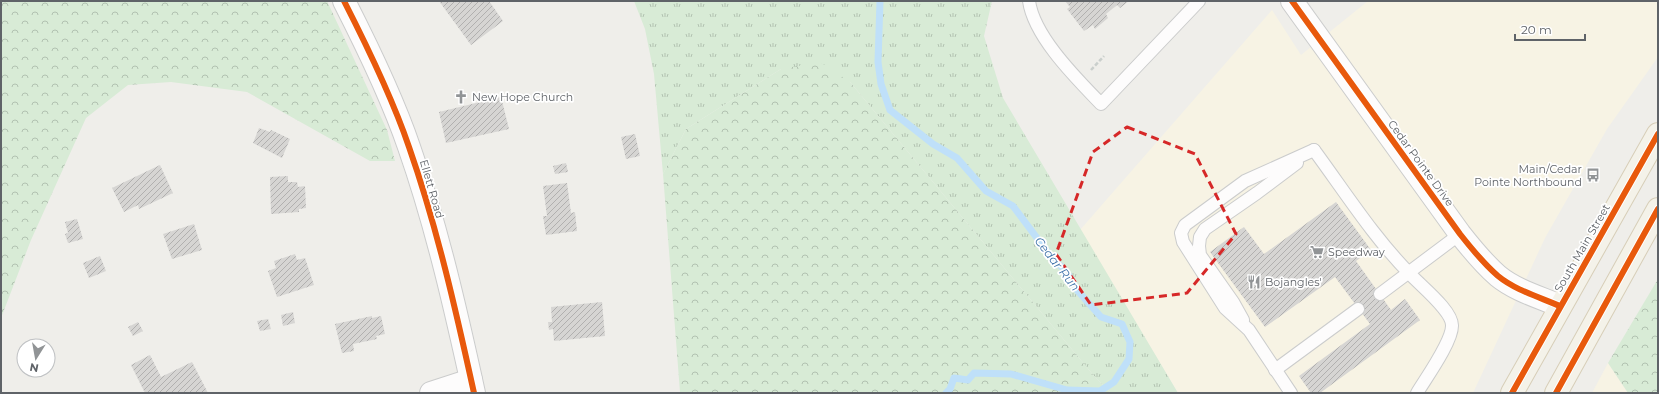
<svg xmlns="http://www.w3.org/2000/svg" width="1659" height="394" font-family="Montserrat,sans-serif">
	<defs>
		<pattern id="grass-tufts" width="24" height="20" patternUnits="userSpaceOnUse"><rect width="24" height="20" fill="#d8ebd6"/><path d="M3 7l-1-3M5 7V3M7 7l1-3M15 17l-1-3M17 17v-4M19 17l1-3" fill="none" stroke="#b2c2b1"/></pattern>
		<pattern id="forest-crowns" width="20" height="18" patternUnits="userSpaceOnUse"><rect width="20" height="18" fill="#d8ebd6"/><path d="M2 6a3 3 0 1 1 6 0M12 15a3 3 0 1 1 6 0" fill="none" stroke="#b2c2b1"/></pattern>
		<pattern id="building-hatch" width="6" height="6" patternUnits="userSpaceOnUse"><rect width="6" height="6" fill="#d6d5d3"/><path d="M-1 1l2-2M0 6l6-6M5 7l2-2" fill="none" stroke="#b1b0af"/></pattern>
	</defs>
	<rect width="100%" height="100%" fill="#efeeea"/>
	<g fill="#f7f3e4">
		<path d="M 1368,1 L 1658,1 L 1658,57 L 1607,129 L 1545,238 L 1473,393 L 1178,393 L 1080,230 L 1272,10 L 1301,55 Z"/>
		<path d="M 1608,363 L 1628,393 L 1592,393 Z"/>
	</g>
	<path fill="url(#grass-tufts)" d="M 634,1 L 992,1 L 984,36 L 1003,98 L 1178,393 L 1111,393 L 1094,376 L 850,82 L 781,69 L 686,129 L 663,174 L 654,74 L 645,29 Z"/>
	<g fill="url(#forest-crowns)">
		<path d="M 1,1 L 327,1 L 387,130 L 395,161 L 370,161 L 247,92 L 171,82 L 128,85 L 86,118 L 31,240 L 1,318 Z"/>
		<path d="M 820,62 L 850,82 L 1094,376 L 1111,393 L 680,392 L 663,174 L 686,129 L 781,69 Z"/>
		<path d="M 1658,279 L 1658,393 L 1628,393 L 1608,363 Z"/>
	</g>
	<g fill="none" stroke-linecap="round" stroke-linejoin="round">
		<path stroke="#bfe0f9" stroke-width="7" d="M 880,1 L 878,62 L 881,84 L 890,110 L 933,144 L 957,158 L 986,191 L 1013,206 L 1052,258 L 1066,271 L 1077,290 L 1101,317 L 1122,324 L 1130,342 L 1129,359 L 1114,382 L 1100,391 L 1067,390 L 1011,374 L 974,373 L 968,380 L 954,378 L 950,389 L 946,393"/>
	</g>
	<g fill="url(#building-hatch)">
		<path d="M 439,1 L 489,1 L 503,21 L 471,45 Z"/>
		<path d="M 1065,1 L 1129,1 L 1120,8 L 1117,5 L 1106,14 L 1108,18 L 1095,29 L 1093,25 L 1084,31 L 1067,9 L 1070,7 Z"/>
		<path d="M 501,97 L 509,129 L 446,143 L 439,112 Z"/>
		<path d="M 259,128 L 270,132 L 271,130 L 290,139 L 282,158 L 253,143 Z"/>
		<path d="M 635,134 L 640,156 L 626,159 L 621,137 Z"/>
		<path d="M 566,163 L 568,172 L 555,174 L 553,166 Z"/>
		<path d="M 160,165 L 173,193 L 139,209 L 138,205 L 124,212 L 112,188 Z"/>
		<path d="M 288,176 L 288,182 L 297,182 L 298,187 L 305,186 L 306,208 L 299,209 L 299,212 L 271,214 L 270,177 Z"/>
		<path d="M 567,183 L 571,213 L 575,212 L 577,231 L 546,235 L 543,216 L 547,216 L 543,186 Z"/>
		<path d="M 1336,202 L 1371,250 L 1356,261 L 1391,310 L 1405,299 L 1420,320 L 1320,393 L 1311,393 L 1299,376 L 1370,324 L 1335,277 L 1265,327 L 1210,252 L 1244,227 L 1264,254 Z"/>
		<path d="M 77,219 L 83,239 L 68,243 L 65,234 L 68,233 L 65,222 Z"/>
		<path d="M 194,224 L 202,250 L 172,259 L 163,234 Z"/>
		<path d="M 295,254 L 297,260 L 305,258 L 314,285 L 277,297 L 268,271 L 276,268 L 274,261 Z"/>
		<path d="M 100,256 L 106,271 L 89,278 L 83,263 Z"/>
		<path d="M 602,302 L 605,336 L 554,341 L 553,329 L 549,330 L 548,322 L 552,322 L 551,307 Z"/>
		<path d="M 293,312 L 295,323 L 283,326 L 281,315 Z"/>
		<path d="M 372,316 L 372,318 L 381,316 L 385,334 L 376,336 L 377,339 L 353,344 L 354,351 L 342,353 L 335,324 Z"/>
		<path d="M 268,319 L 271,329 L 260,331 L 257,321 Z"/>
		<path d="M 138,322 L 143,331 L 133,336 L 128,327 Z"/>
		<path d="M 150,355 L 161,377 L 192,362 L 208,393 L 145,393 L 131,365 Z"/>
	</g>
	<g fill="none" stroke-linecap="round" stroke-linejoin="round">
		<g stroke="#cbcccc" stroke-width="14">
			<g id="service">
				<path d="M 1029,1 C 1034,37 1077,79 1101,104 L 1199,1"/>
				<path d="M 1314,150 C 1345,192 1374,238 1411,275 C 1421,286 1453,311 1452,326 C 1452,342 1426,378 1417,393"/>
				<path d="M 1380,294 L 1460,234"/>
				<path d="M 1243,320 L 1233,302 L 1200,255 L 1199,246 L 1200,237 L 1205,229 L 1257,193 L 1297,163"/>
				<path d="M 1275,370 L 1358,309"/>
				<path d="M 1291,393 L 1249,330 L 1225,308 L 1183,242 L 1181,233 L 1185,225 L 1245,181 L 1314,150"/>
			</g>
		</g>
		<g stroke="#cbcccc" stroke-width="24">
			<g id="minor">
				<path d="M 1292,1 L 1460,234 C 1471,248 1483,263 1498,276 C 1515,290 1539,297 1560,306"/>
				<path d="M 431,393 L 471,380"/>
			</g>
		</g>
		<g stroke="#cbcccc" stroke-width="24">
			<path id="tertiary" d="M 344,1 C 368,48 392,97 409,147 C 437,227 456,311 474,393"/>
		</g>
		<g stroke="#d7ceb8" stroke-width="24">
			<g id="primary">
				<path d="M 1512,393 L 1658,134"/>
				<path d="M 1556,393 L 1658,209"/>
			</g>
		</g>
		<path stroke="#cacfcc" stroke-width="2.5" stroke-dasharray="4 2" stroke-linecap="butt" d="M 1091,70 L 1104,56"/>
		<use href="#service" stroke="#fdfcfc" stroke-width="12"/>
		<use href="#minor" stroke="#fdfcfc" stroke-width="22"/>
		<use href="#tertiary" stroke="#fdfcfc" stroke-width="22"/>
		<use href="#primary" stroke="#f4f2e9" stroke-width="22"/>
		<g stroke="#fff" stroke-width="8">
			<g id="cycleway">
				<path d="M 344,1 C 368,48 392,97 409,147 C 437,227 456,311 474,393"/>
				<path d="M 1292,1 L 1460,234 C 1471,248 1483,263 1498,276 C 1515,290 1539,297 1560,306"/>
				<path d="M 1512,393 L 1658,134"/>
				<path d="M 1556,393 L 1658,209"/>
			</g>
		</g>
		<use href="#cycleway" stroke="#e8590c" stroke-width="6"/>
	</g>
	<path fill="none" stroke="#d62828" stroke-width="3" stroke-dasharray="8 5" stroke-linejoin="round" d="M 1127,127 L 1195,154 L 1236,234 L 1187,293 L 1091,305 L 1056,254 L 1093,152 Z"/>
	<defs>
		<g id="church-bare" transform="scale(1.08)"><path d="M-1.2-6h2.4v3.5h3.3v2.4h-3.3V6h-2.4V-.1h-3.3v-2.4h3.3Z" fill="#919496" stroke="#fff" stroke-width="2.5" paint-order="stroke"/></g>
		<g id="bus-bare" transform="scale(1.08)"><path d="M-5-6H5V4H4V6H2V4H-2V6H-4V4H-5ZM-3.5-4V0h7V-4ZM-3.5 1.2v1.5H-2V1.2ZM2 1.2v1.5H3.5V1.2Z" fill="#919496" stroke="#fff" stroke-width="2.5" paint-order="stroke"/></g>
		<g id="supermarket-bare" transform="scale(1.08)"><path d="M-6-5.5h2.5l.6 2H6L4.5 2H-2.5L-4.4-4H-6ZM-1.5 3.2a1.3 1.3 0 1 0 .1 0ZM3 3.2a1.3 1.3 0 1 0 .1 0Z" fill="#919496" stroke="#fff" stroke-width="2.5" paint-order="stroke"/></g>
		<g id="restaurant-bare" transform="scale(1.08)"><path d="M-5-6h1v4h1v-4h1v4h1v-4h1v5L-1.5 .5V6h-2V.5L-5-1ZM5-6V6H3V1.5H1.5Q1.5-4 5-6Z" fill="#919496" stroke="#fff" stroke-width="2.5" paint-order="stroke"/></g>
	</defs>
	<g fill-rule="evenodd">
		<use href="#church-bare" x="461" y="97"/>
		<use href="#bus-bare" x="1593" y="175"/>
		<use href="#supermarket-bare" x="1317" y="252"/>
		<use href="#restaurant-bare" x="1254" y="282"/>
	</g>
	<g text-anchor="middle" stroke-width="3.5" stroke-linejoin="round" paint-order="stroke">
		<g font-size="11" fill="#5f6368" stroke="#fff" text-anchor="start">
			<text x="472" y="101">New Hope Church</text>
			<text x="1582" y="173" text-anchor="end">Main/Cedar<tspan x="1582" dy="13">Pointe Northbound</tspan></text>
			<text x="1328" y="256">Speedway</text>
			<text x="1265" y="286">Bojangles'</text>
		</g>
		<g font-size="11" fill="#5f6368" stroke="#fff">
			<text transform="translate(1421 163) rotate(54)" y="4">Cedar Pointe Drive</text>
			<text transform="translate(432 189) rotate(74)" y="4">Ellett Road</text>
			<text transform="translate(1582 248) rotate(-60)" y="4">South Main Street</text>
		</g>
		<g font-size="12" font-style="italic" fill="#4174aa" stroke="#fff">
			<text transform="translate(1057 264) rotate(52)" y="4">Cedar Run</text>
		</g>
	</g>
	<rect width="1659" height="394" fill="none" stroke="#5f6368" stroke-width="4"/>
	<g transform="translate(36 358) rotate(191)"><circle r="19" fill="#ffffff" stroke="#bfc1c3"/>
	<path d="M0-3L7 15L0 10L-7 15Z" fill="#919496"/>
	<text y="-6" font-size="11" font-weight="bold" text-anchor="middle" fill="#5f6368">N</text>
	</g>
	<path d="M1515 34v6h70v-6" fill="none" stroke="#5f6368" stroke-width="2"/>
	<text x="1521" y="34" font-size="12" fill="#5f6368" stroke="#ffffff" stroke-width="3" paint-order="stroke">20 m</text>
</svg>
